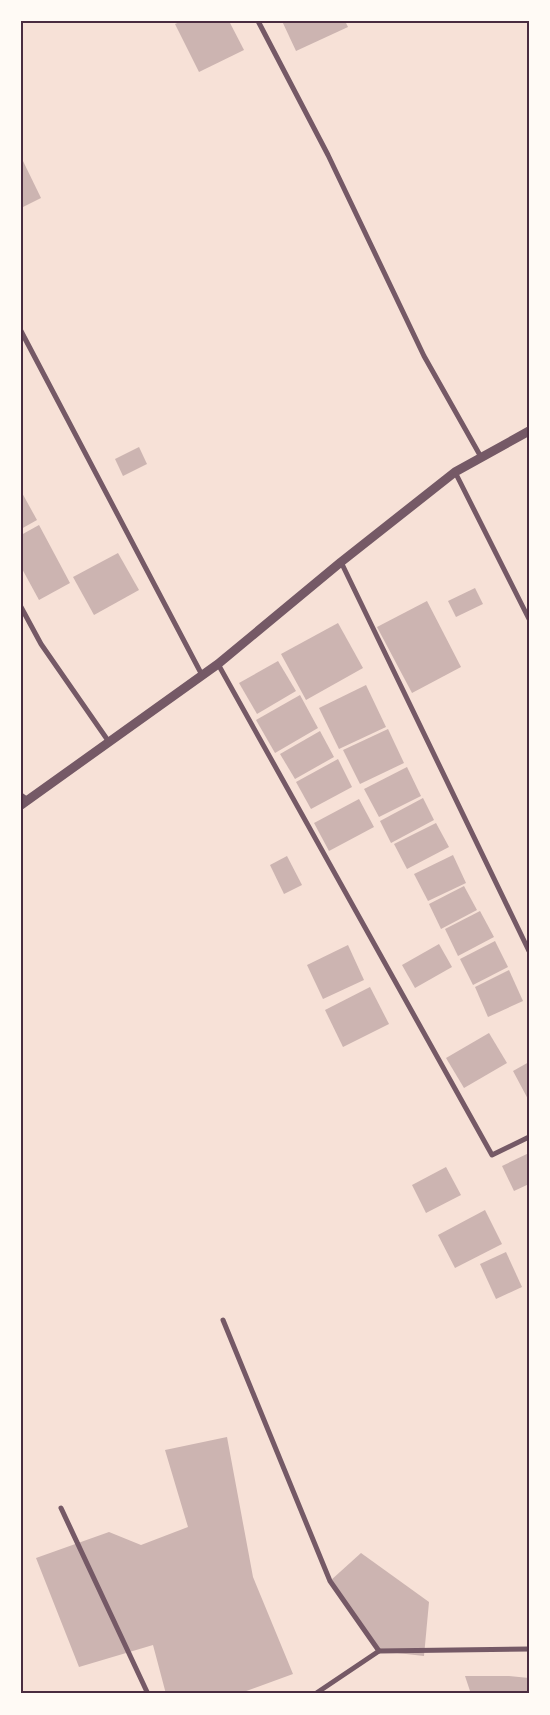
<svg xmlns="http://www.w3.org/2000/svg" width="550" height="1715" font-family="'Public Sans',sans-serif">
	<rect width="100%" height="100%" fill="#f7e1d7"/>
	<g fill="#ccb4b1">
		<path d="M 182,21 L 229,21 L 244,50 L 199,72 L 175,24 Z"/>
		<path d="M 282,21 L 345,21 L 348,27 L 296,51 Z"/>
		<path d="M 23,161 L 41,198 L 21,208 L 21,162 Z"/>
		<path d="M 139,447 L 147,464 L 123,476 L 115,459 Z"/>
		<path d="M 21,491 L 37,520 L 21,529 Z"/>
		<path d="M 39,525 L 70,583 L 39,600 L 21,567 L 21,535 Z"/>
		<path d="M 118,553 L 139,590 L 94,615 L 73,577 Z"/>
		<path d="M 475,588 L 483,604 L 456,617 L 448,601 Z"/>
		<path d="M 427,601 L 461,667 L 412,693 L 377,627 Z"/>
		<path d="M 338,623 L 363,668 L 306,700 L 281,654 Z"/>
		<path d="M 278,661 L 296,691 L 257,714 L 239,683 Z"/>
		<path d="M 366,685 L 386,727 L 339,749 L 319,708 Z"/>
		<path d="M 300,695 L 318,728 L 275,753 L 256,720 Z"/>
		<path d="M 388,729 L 404,763 L 360,784 L 343,750 Z"/>
		<path d="M 320,731 L 334,757 L 295,779 L 280,754 Z"/>
		<path d="M 338,759 L 352,787 L 311,809 L 296,782 Z"/>
		<path d="M 407,767 L 421,796 L 379,817 L 364,789 Z"/>
		<path d="M 423,798 L 434,820 L 391,843 L 380,821 Z"/>
		<path d="M 359,799 L 374,827 L 329,851 L 314,823 Z"/>
		<path d="M 436,823 L 449,847 L 407,869 L 394,844 Z"/>
		<path d="M 453,855 L 466,883 L 428,901 L 414,874 Z"/>
		<path d="M 287,856 L 302,885 L 284,894 L 270,865 Z"/>
		<path d="M 464,886 L 477,910 L 441,929 L 429,904 Z"/>
		<path d="M 480,911 L 494,937 L 458,956 L 445,929 Z"/>
		<path d="M 495,941 L 508,967 L 473,985 L 460,959 Z"/>
		<path d="M 439,944 L 452,967 L 415,988 L 402,965 Z"/>
		<path d="M 348,945 L 364,980 L 323,999 L 307,965 Z"/>
		<path d="M 509,970 L 523,1001 L 488,1017 L 475,987 Z"/>
		<path d="M 370,987 L 389,1024 L 343,1047 L 325,1010 Z"/>
		<path d="M 489,1033 L 507,1063 L 464,1088 L 446,1058 Z"/>
		<path d="M 529,1062 L 529,1101 L 513,1071 Z"/>
		<path d="M 529,1153 L 529,1184 L 514,1191 L 502,1166 Z"/>
		<path d="M 446,1167 L 461,1195 L 426,1213 L 412,1185 Z"/>
		<path d="M 485,1210 L 502,1244 L 455,1268 L 438,1235 Z"/>
		<path d="M 506,1252 L 522,1287 L 496,1299 L 480,1264 Z"/>
		<path d="M 227,1437 L 253,1577 L 293,1674 L 238,1694 L 166,1694 L 153,1645 L 79,1667 L 36,1558 L 109,1532 L 141,1545 L 188,1527 L 165,1450 Z"/>
		<path d="M 361,1553 L 429,1602 L 424,1656 L 379,1651 L 330,1581 Z"/>
		<path d="M 465,1676 L 509,1676 L 529,1678 L 529,1694 L 471,1694 Z"/>
	</g>
	<g fill="none" stroke-linecap="round" stroke-linejoin="round">
		<g stroke="#755966" stroke-width="5">
			<path d="M 258,21 L 328,155 L 424,356 L 481,457"/>
			<path d="M 21,331 L 202,675"/>
			<path d="M 455,472 L 529,619"/>
			<path d="M 341,562 L 529,951"/>
			<path d="M 21,607 L 41,644 L 109,742"/>
			<path d="M 218,664 L 492,1155 L 529,1137"/>
			<path d="M 21,795 L 28,800"/>
			<path d="M 223,1320 L 330,1581 L 379,1651 L 529,1649"/>
			<path d="M 61,1508 L 148,1694"/>
			<path d="M 315,1694 L 379,1651"/>
		</g>
		<path stroke="#755966" stroke-width="9" d="M 21,805 L 218,664 L 341,562 L 455,472 L 529,431"/>
	</g>
	<rect width="550" height="1715" fill="none" stroke="#fffaf5" stroke-width="45"/>
	<rect x="22" y="22" width="506" height="1670" fill="none" stroke="#4a2c40" stroke-width="2"/>
</svg>
